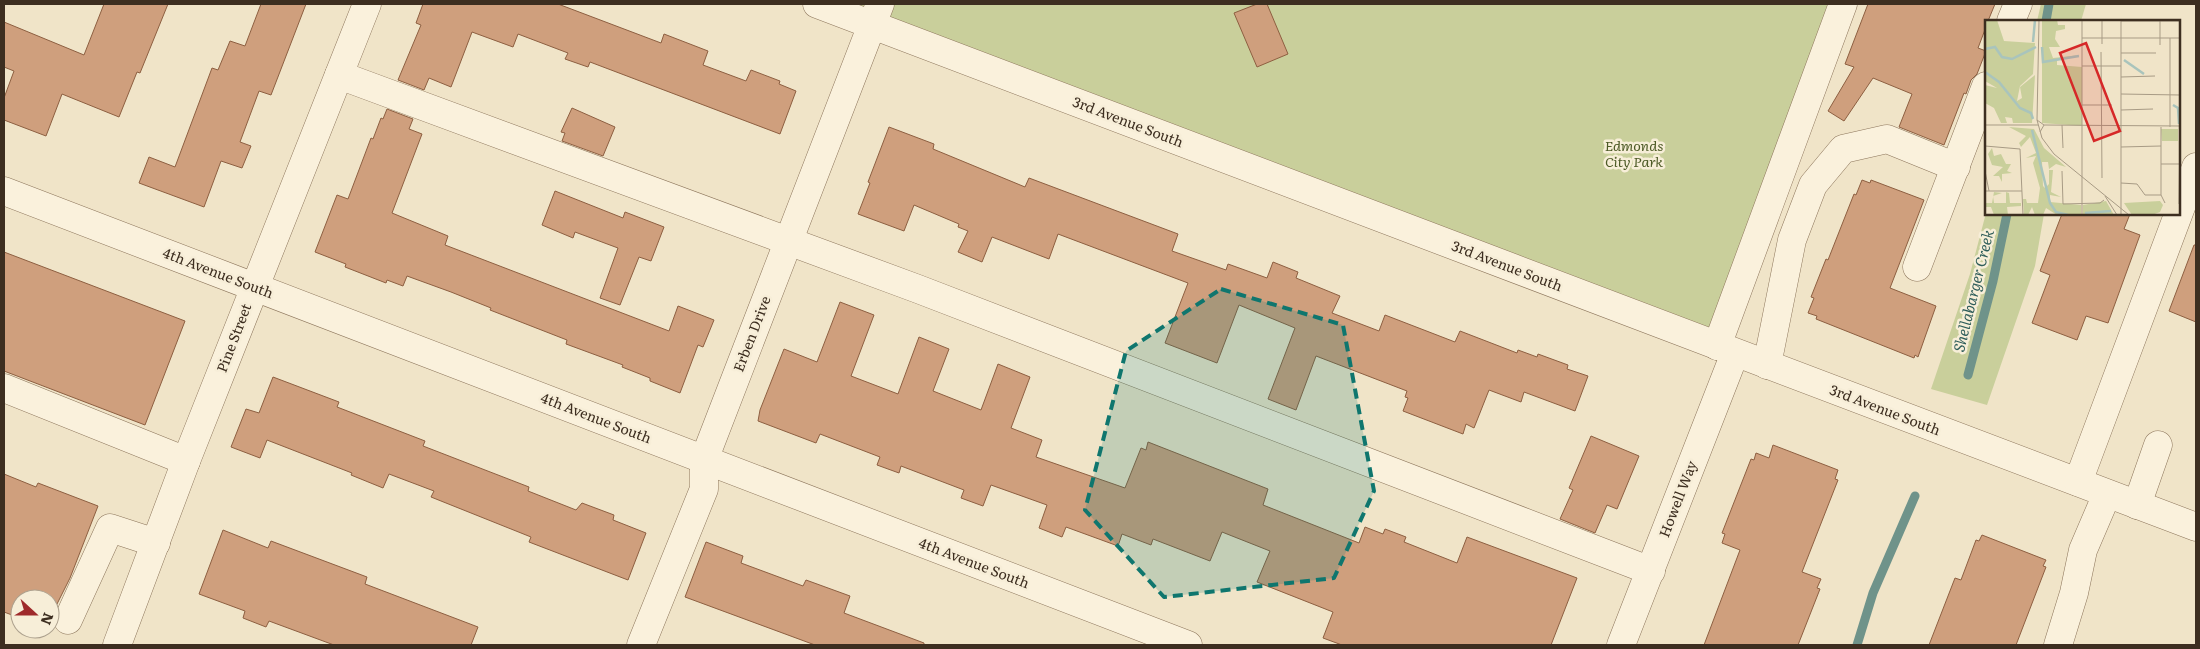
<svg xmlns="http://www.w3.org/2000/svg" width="2200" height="649" font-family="Literata,serif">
	<rect width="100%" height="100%" fill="#f0e4c8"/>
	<g fill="#c9cf9b">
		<path d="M 823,4 L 1857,4 L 1717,346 Z"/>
		<path d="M 2041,4 L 2086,4 L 2081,21 L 2037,21 Z"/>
		<path d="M 1986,213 L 2044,214 L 2035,266 L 1987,405 L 1931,389 L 1970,274 Z"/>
	</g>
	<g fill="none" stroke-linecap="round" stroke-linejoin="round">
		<g stroke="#6f938a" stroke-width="9">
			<path d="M 2046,21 L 2049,4"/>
			<path d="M 1968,375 L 1993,281 L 2007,214"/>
			<path d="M 1857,645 L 1873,593 L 1915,496"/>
		</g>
	</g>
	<g fill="#cf9f7d" stroke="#8d5f41">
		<path d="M 104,4 L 168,4 L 140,73 L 137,72 L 119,117 L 62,94 L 46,136 L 4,120 L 4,98 L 14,71 L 4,67 L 4,22 L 84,55 Z"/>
		<path d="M 261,4 L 306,4 L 271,95 L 259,91 L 240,142 L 251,146 L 242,168 L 221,161 L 204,207 L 139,183 L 149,157 L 175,167 L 212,68 L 218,70 L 230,41 L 245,46 Z"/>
		<path d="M 423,4 L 558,4 L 661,43 L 664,34 L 708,51 L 703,65 L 746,81 L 751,70 L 780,81 L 779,84 L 796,91 L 780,134 L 590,62 L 588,67 L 565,59 L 568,53 L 518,34 L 513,47 L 472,32 L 451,87 L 429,78 L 424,90 L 398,80 L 421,25 L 416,23 Z"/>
		<path d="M 1257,4 L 1267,4 L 1288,54 L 1257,67 L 1234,13 Z"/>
		<path d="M 1868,4 L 1995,4 L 1988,21 L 1986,21 L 1986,27 L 1978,48 L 1986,51 L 1977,74 L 1971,80 L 1966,94 L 1964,93 L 1944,145 L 1899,127 L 1912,94 L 1873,78 L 1844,121 L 1828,111 L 1854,67 L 1845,64 Z"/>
		<path d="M 572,108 L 615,127 L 603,156 L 562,141 L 565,133 L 561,132 Z"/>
		<path d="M 387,109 L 413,119 L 409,129 L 422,134 L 392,213 L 448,236 L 445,245 L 669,331 L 678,306 L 714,320 L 703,347 L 698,345 L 680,393 L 650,381 L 650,378 L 622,367 L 623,365 L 566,344 L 567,340 L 490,310 L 491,308 L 451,292 L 407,276 L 403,286 L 387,280 L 386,283 L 345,267 L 346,264 L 315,252 L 337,195 L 348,199 L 371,138 L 373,139 L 381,118 L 383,119 Z"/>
		<path d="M 889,127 L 934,144 L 933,149 L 1025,187 L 1029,178 L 1178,234 L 1172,251 L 1226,270 L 1228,264 L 1267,278 L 1273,262 L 1298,272 L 1296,278 L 1340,296 L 1332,313 L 1379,331 L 1385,315 L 1455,342 L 1460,331 L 1517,353 L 1518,350 L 1537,357 L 1538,354 L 1568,365 L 1567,369 L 1588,376 L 1575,411 L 1524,392 L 1521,402 L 1489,390 L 1474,428 L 1466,424 L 1463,434 L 1403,411 L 1408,398 L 1405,397 L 1407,391 L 1316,356 L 1296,410 L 1268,399 L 1295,328 L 1239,305 L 1217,363 L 1165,343 L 1188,283 L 1058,234 L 1049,259 L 992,237 L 982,262 L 958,252 L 968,231 L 958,227 L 959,224 L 914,205 L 904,231 L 858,214 L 870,183 L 868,182 Z"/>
		<path d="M 1862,180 L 1870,183 L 1871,180 L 1924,200 L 1890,288 L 1936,306 L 1918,357 L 1915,355 L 1914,358 L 1816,319 L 1817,316 L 1808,313 L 1814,298 L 1811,297 L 1826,259 L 1828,260 L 1854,194 L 1856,195 Z"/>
		<path d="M 555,191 L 623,218 L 625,212 L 664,227 L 651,261 L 639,257 L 620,305 L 600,298 L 618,248 L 575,232 L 573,238 L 542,225 Z"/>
		<path d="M 2062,214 L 2130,214 L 2124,229 L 2140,235 L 2108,323 L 2086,316 L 2077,340 L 2032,323 L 2050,275 L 2040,271 Z"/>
		<path d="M 2194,245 L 2196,245 L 2196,322 L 2169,311 Z"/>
		<path d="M 4,252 L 185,321 L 145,425 L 4,371 Z"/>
		<path d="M 840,302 L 874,315 L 851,376 L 898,394 L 919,337 L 949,349 L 933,391 L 981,410 L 998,364 L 1030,377 L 1011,428 L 1042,440 L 1036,457 L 1125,488 L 1141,448 L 1146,450 L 1148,442 L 1268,489 L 1263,505 L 1359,543 L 1365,527 L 1383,534 L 1385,529 L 1406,537 L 1404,542 L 1457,563 L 1467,537 L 1577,578 L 1551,645 L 1342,645 L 1323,638 L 1333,612 L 1257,582 L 1270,551 L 1222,532 L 1210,561 L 1153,539 L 1151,545 L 1122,534 L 1118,546 L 1066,527 L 1062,537 L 1039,528 L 1047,505 L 991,485 L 983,506 L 961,498 L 964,490 L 901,466 L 899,473 L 877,465 L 880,457 L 820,434 L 816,443 L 758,421 L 760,410 L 784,349 L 817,362 Z"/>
		<path d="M 273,377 L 339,402 L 337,407 L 425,441 L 423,446 L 529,487 L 528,491 L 576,510 L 582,503 L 614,515 L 613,520 L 646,533 L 628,580 L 529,542 L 531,537 L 431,497 L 434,491 L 389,474 L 383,488 L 351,475 L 352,473 L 267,440 L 260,458 L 231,447 L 246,409 L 259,413 Z"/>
		<path d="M 1591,436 L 1639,456 L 1617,509 L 1607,505 L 1595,533 L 1560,519 L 1573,490 L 1569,488 Z"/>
		<path d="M 1773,445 L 1838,470 L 1835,479 L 1838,480 L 1802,572 L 1821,579 L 1817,588 L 1820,589 L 1798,645 L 1704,645 L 1740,550 L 1722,543 L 1725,534 L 1722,533 L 1751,459 L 1754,460 L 1756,453 L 1769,458 Z"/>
		<path d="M 4,474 L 36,487 L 38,483 L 98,506 L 70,578 L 55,608 L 50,606 L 50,599 L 20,599 L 20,618 L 4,612 Z"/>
		<path d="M 223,530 L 268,548 L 271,541 L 367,577 L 365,584 L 478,627 L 471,645 L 334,645 L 269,621 L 266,627 L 243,618 L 245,611 L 199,594 Z"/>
		<path d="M 1982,535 L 2046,560 L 2043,566 L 2046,567 L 2016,645 L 1929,645 L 1955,578 L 1961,580 L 1976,540 L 1979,541 Z"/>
		<path d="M 706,542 L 743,556 L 741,563 L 803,586 L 806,580 L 850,596 L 844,613 L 924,643 L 924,645 L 815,645 L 685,597 Z"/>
	</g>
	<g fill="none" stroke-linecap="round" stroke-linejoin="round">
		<g stroke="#8d765c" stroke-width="29">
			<g id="minor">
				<path d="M 817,4 L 2196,527"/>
				<path d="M 2011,21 L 2018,4"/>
				<path d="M 339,75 L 918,289 L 1651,571"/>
				<path d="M 4,191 L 1188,645"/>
				<path d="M 1917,267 L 1986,86"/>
				<path d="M 1717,346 L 1843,4"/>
				<path d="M 1767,365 L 1792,240 L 1813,185 L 1843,149 L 1887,139 L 1956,167"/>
				<path d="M 4,388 L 186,461"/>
				<path d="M 2078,482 L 2196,167"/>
				<path d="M 2137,505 L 2158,445"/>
				<path d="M 68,620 L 110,528 L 156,543"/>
				<path d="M 117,645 L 186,461 L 367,4"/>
				<path d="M 641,645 L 704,489 L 704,460 L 880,4"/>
				<path d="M 1621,645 L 1735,353"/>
				<path d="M 2058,645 L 2074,593 L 2083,550 L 2107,494"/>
			</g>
		</g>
		<use href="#minor" stroke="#faf1dc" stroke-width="28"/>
	</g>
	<path fill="#0f766e" fill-opacity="0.2" stroke="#0f766e" stroke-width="4" stroke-dasharray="10 6" stroke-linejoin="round" d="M 1221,289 L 1343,325 L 1374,491 L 1334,578 L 1164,597 L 1085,510 L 1126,351 Z"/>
	<g text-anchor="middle" stroke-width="5" stroke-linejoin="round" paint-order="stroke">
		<g font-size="14" fill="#3d2e20" stroke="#f7eed8">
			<text transform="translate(1128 122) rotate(21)" y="5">3rd Avenue South</text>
			<text transform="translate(1507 266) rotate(21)" y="5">3rd Avenue South</text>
			<text transform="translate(218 273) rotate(21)" y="5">4th Avenue South</text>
			<text transform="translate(752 334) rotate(-69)" y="5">Erben Drive</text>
			<text transform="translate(234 338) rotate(-69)" y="5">Pine Street</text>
			<text transform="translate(1885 410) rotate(21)" y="5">3rd Avenue South</text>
			<text transform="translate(596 418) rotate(21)" y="5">4th Avenue South</text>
			<text transform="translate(1678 499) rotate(-69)" y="5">Howell Way</text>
			<text transform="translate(974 563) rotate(21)" y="5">4th Avenue South</text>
		</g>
		<g font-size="14" font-style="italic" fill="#4d5a26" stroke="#f7eed8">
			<text x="1634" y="151">Edmonds<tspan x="1634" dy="16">City Park</tspan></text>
		</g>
		<g font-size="15" font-style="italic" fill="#2f5d5a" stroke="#f7eed8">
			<text transform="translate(1974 291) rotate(-76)" y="5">Shellabarger Creek</text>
		</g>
	</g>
	<g transform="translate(1985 20)">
		<rect width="195" height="195" fill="#f0e4c8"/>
		<path d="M 0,0 L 12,0 L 19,21 L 50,23 L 48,54 L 35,66 L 32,81 L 37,78 L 35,67 L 50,55 L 47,103 L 28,103 L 27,98 L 20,97 L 22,103 L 16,103 L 9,88 L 0,83 L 0,65 L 12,68 L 0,61 ZM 57,0 L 72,0 L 73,5 L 80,5 L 80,9 L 71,11 L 70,19 L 75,27 L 64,27 L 68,38 L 95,35 L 72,40 L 72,45 L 97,47 L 97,106 L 57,103 ZM 24,107 L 49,109 L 59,128 L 81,147 L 71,144 L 64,149 L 63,142 L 57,142 L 58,166 L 60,168 L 64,164 L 64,150 L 68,150 L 66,172 L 76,177 L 65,175 L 65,182 L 96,185 L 96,195 L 72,195 L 61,188 L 58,195 L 50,195 L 47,187 L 43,195 L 39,195 L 38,179 L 41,179 L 42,183 L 53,183 L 55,168 L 48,143 L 51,136 L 41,138 L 51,133 L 45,117 L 36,127 L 34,123 L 41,116 ZM 176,109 L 193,109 L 193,121 L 177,121 ZM 7,128 L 9,136 L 16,134 L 21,144 L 26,144 L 22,151 L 27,153 L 17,154 L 17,162 L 14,156 L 8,156 L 18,147 L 7,145 L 3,134 ZM 9,172 L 17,173 L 8,176 L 9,183 L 21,183 L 21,172 L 24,173 L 25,183 L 36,183 L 36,186 L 22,187 L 23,195 L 9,195 L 6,187 L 0,187 L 0,183 L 7,183 ZM 121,181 L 129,195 L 98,195 L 98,185 ZM 175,181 L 178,185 L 175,192 L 167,195 L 147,195 L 139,183 Z" fill="#c9cf9b"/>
		<path fill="none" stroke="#a9c4bc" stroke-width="2.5" d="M 48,22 L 50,0M 57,27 L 58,42 L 94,36M 0,29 L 10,27 L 17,37 L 27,39 L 51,27M 139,40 L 159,54M 0,52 L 14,62 L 35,88 L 46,93 L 48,99M 188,85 L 193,88 L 194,104M 47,110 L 65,183 L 71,192 L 83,195M 100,193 L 126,191"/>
		<path fill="none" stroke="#a89b85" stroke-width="1" d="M 54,0 L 52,100 L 57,118 L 69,134 L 144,195M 97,0 L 97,195M 136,0 L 136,195M 136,1 L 195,1M 97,18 L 195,18M 117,24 L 117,0M 175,25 L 175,1M 116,32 L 117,158M 136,33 L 171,33M 97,46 L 136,46M 136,57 L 170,56M 136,74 L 195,75M 97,85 L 127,85M 136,90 L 168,89M 52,100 L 59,105 L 55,112M 0,105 L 53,105M 59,105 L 195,106M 77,105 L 78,128M 176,107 L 176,175 L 180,183M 185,107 L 185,18M 0,126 L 35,129 L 38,195M 136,127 L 176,126M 176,144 L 195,144M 0,151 L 4,171M 77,151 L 78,184 L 115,183 L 119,180M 136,163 L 152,164 L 160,175 L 176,175M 0,171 L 37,171M 120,176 L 132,195M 194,184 L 195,107"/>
		<path fill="#d62828" fill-opacity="0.15" stroke="#d62828" stroke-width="2.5" d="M 101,23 L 135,111 L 109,121 L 75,33 Z"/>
		<rect width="195" height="195" fill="none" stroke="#3d2e20" stroke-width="2.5"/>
	</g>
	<rect width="2200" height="649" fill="none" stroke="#3d2e20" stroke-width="10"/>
	<g transform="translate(35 614) rotate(111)"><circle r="24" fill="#f7eed8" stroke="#ada18e"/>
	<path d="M0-4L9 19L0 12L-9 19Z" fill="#9e2a2b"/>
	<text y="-8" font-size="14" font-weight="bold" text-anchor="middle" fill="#3d2e20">N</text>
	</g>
</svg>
